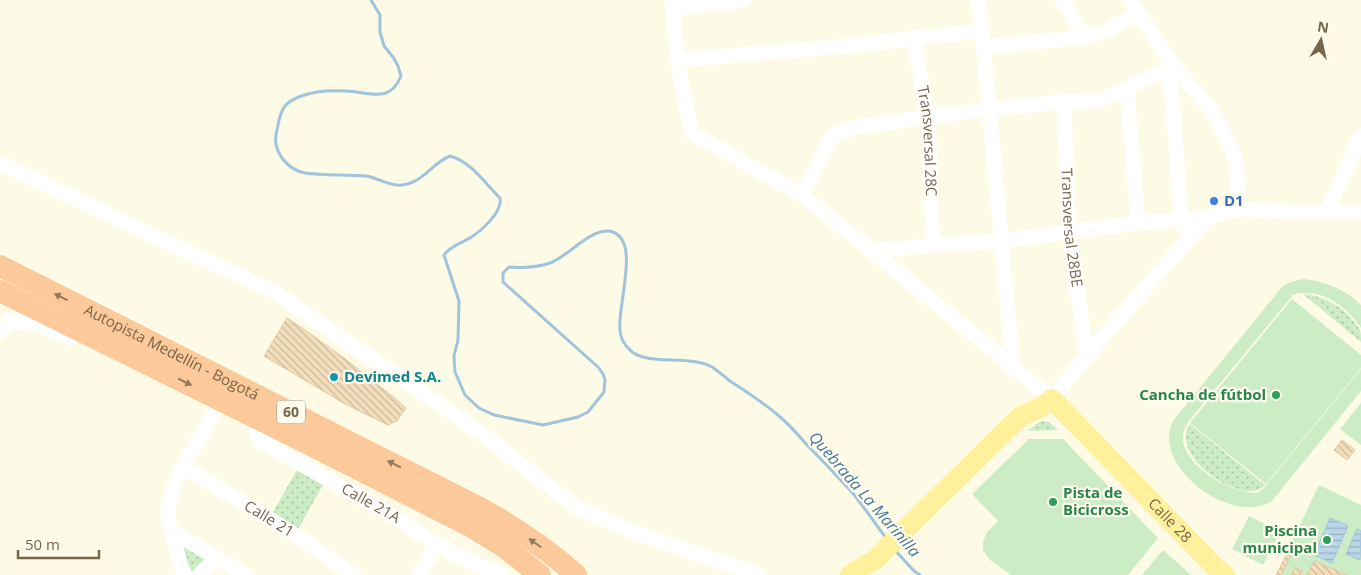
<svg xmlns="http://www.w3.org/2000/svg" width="1361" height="575" font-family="'Open Sans',sans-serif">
	<defs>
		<pattern id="grass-dots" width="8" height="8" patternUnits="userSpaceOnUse" patternTransform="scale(1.25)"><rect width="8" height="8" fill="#cbecc4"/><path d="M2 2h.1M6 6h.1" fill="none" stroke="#aac3a1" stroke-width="1.8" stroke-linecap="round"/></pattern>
		<pattern id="water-rules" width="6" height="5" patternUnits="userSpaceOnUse" patternTransform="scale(1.25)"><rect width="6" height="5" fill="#b9d7e9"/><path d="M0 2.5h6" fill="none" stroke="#9bb2bf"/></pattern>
		<pattern id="building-back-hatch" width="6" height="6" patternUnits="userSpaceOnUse" patternTransform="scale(1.25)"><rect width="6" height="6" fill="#f4dfbc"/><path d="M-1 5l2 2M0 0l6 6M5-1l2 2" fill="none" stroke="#cab89b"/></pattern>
	</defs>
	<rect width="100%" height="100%" fill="#fdfae6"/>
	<g fill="url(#grass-dots)">
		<path d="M 1303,294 C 1324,295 1350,311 1360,330 C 1361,333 1361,338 1361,342 Z"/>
		<path d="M 1042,421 L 1049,422 L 1058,430 L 1028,431 L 1035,425 Z"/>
		<path d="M 1190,424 L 1265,485 C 1244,509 1167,456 1190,424 Z"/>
		<path d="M 297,470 L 323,485 L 298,529 L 272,514 Z"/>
		<path d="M 176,537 L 213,558 L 189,575 Z"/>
	</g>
	<g fill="#cbecc4">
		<path d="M 1303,279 C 1325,281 1345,289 1361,305 L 1361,328 C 1347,307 1320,286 1293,295 L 1188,422 C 1186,426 1184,429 1183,433 C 1179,460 1220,487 1243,491 C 1248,492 1254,494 1259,492 C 1262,490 1265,487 1267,484 L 1361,369 L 1361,391 L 1272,501 C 1230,527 1150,464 1173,421 L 1282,287 L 1288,283 Z"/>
		<path d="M 1292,299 L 1361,355 L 1361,368 L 1266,484 L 1190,423 Z"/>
		<path d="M 1361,403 L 1361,445 L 1340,429 Z"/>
		<path d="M 1029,439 L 1063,439 L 1158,538 L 1128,575 L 1011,575 L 990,560 L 983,550 L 983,542 L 987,532 L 998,521 L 972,494 Z"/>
		<path d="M 1319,485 L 1361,505 L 1361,575 L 1276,575 Z"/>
		<path d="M 1249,516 L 1280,532 L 1263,565 L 1232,549 Z"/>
		<path d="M 1163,550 L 1191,575 L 1142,575 Z"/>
	</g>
	<g fill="url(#water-rules)" stroke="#9fc4db">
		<path d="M 1330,518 L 1348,526 L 1332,563 L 1314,555 Z"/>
		<path d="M 1357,529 L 1361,531 L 1360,560 L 1346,554 Z"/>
	</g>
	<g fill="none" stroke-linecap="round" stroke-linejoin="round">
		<g stroke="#9fc4db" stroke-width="3">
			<path d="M 371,0 L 380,15 L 380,32 L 384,46 L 393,57 L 398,66 L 401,76 C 390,104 369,92 346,91 C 331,90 315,91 301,96 C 296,98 289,101 285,106 C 279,113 278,126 276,135 C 273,152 288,170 305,173 C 325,176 346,174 366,176 C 379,178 390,187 402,185 C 423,183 432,163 450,156 C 470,161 486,184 500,198 C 503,212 481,231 470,238 C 461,243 449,247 444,255 L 459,301 L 458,340 L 454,356 L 455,372 L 465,395 L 479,408 L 494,415 L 543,425 L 578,417 L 588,412 L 604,392 L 605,380 L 603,374 L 598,367 L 503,282 L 503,273 L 509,267 C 521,268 538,267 550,263 C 568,257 593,225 613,232 C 642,243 614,312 621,336 C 622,340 626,346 629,349 C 644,367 689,354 712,367 C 718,371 724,376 730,381 C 747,392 764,403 779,416 C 790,425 799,436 808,446 C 822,460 836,475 850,490 C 863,505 874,522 886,538"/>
			<path d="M 894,549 L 914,571 L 920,575"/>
		</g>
	</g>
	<g fill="url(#building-back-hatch)" stroke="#e8ca9c">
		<path d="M 287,318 L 305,330 L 344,358 L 396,399 L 406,408 L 397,421 L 388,425 L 345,404 L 264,356 Z"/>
		<path d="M 1342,440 L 1355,450 L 1347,460 L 1334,450 Z"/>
		<path d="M 1293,543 L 1297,545 L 1281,575 L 1276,575 Z"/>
		<path d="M 1314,561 L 1347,575 L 1307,575 Z"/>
		<path d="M 1295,568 L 1303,571 L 1301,575 L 1291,575 Z"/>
	</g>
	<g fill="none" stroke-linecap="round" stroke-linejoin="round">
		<g stroke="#fff" stroke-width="15">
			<path d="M 672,0 C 676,45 680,91 693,134 L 802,195 L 872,251 L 1052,399 C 1100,336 1156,279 1206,218"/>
			<path d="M 977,0 L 982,31 L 1013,367"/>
			<path d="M 1062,0 L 1086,37"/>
			<path d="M 1130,0 L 1173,65 L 1211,110 L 1218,122 L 1231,148 L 1237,163 L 1238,209"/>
			<path d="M 673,9 L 745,0"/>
			<path id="s1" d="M 914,38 L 928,118 L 933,245"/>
			<path d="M 983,47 L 1086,37 L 1105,32 L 1138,13"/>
			<path d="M 678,60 L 846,46 L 982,31"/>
			<path d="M 1170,70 L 1181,215 L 1184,228"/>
			<path d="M 1127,88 L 1138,223"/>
			<path id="s2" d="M 1064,102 L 1069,232 L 1087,355"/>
			<path d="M 0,163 L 177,247 L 273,291 L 478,431 L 576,507 L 633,532 L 759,575"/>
			<path d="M 802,195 L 832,136 L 855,127 L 989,109 L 1064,102 L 1099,101 L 1164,71 L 1170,70 L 1173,65"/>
			<path d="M 1327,211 L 1361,136"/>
			<path d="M 872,251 L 933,245 L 1000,241 L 1138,223 L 1206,218 L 1238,209 L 1311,213 L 1327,211 L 1341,213 L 1361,212"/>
			<path d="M 0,332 L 9,321 C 30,321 51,329 70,338"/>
			<path id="s3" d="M 259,419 L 257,435 L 260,441 L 399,519 C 422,537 446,551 473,563 C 483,568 493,570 502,575"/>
			<path id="s4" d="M 183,466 L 289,531 L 354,575"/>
			<path d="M 171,531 L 246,575"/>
			<path d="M 185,575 L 181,566 L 168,520 L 168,508 L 174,486 L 188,457 L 208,424 L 220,400"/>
			<path d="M 199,575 L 217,558"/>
			<path d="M 418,575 L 430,557 L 434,543"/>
		</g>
		<path stroke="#fff09c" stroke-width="20" id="s5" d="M 850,575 L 876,559 L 932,503 L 1021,416 L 1040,408 L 1052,399 L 1215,567 L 1225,575"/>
		<g stroke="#fbc99a" stroke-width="22">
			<path id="s6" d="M 0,266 L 482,509 C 515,528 548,549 576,575"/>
			<path d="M 0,291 L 299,439 L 472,527 L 503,546 L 540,575"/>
		</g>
	</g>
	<defs><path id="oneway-solid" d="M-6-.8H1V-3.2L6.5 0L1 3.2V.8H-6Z" transform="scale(1.25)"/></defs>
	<g fill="#937959">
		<use href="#oneway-solid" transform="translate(61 297) rotate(-153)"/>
		<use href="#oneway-solid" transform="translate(185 382) rotate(26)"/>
		<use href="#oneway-solid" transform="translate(394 464) rotate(-154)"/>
		<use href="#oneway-solid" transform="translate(535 543) rotate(-145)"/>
	</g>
	<circle fill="#3f7fe0" stroke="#fffcee" stroke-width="2" cx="1214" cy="201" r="5"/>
	<circle fill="#0f9aa8" stroke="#fffcee" stroke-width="2" cx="334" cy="377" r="5"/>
	<g fill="#2e9e5b" stroke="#fffcee" stroke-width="2">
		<circle cx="1276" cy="395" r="5"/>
		<circle cx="1053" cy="502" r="5"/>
		<circle cx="1327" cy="540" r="5"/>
	</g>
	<g text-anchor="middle" stroke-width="4.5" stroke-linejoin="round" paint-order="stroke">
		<rect fill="#fffcee" stroke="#a1927a" stroke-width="1" x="277" y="400.5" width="28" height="23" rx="4"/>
		<g font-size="14" font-weight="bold" fill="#796549">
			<text x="291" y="417">60</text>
		</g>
		<g font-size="15" fill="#796549" stroke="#fffcee">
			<text dy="5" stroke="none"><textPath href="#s1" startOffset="104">Transversal 28C</textPath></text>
			<text dy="5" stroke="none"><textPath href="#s2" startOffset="126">Transversal 28BE</textPath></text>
			<text dy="5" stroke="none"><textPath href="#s6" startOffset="192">Autopista Medellín - Bogotá</textPath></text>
			<text dy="5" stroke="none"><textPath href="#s3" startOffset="150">Calle 21A</textPath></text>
			<text dy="5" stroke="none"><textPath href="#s4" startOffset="101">Calle 21</textPath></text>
			<text dy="5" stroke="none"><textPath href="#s5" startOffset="439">Calle 28</textPath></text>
		</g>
		<g font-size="15" font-weight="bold" fill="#366cbe" stroke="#fffcee" text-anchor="start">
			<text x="1224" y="206">D1</text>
		</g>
		<g font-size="15" font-weight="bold" fill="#0d838f" stroke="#fffcee" text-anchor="start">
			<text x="344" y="382">Devimed S.A.</text>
		</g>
		<g font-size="15" font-weight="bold" fill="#27864d" stroke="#fffcee" text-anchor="end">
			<text x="1266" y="400">Cancha de fútbol</text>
			<text x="1063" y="498" text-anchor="start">Pista de<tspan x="1063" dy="17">Bicicross</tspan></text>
			<text x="1317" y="536">Piscina<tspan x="1317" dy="17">municipal</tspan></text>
		</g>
		<g font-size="16" font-style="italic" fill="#477a9c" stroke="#fffcee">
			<text transform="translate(865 494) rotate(49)" y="6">Quebrada La Marinilla</text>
		</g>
	</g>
	<g transform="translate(1321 40) rotate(9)" stroke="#fffcee" stroke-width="4" paint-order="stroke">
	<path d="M0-4L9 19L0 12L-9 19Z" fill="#796549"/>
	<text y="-8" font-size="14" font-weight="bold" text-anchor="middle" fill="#796549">N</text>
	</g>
	<path d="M18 550v8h81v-8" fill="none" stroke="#796549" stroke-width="2.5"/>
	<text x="25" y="550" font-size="15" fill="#796549" stroke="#fffcee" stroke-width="4" paint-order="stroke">50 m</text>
</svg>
